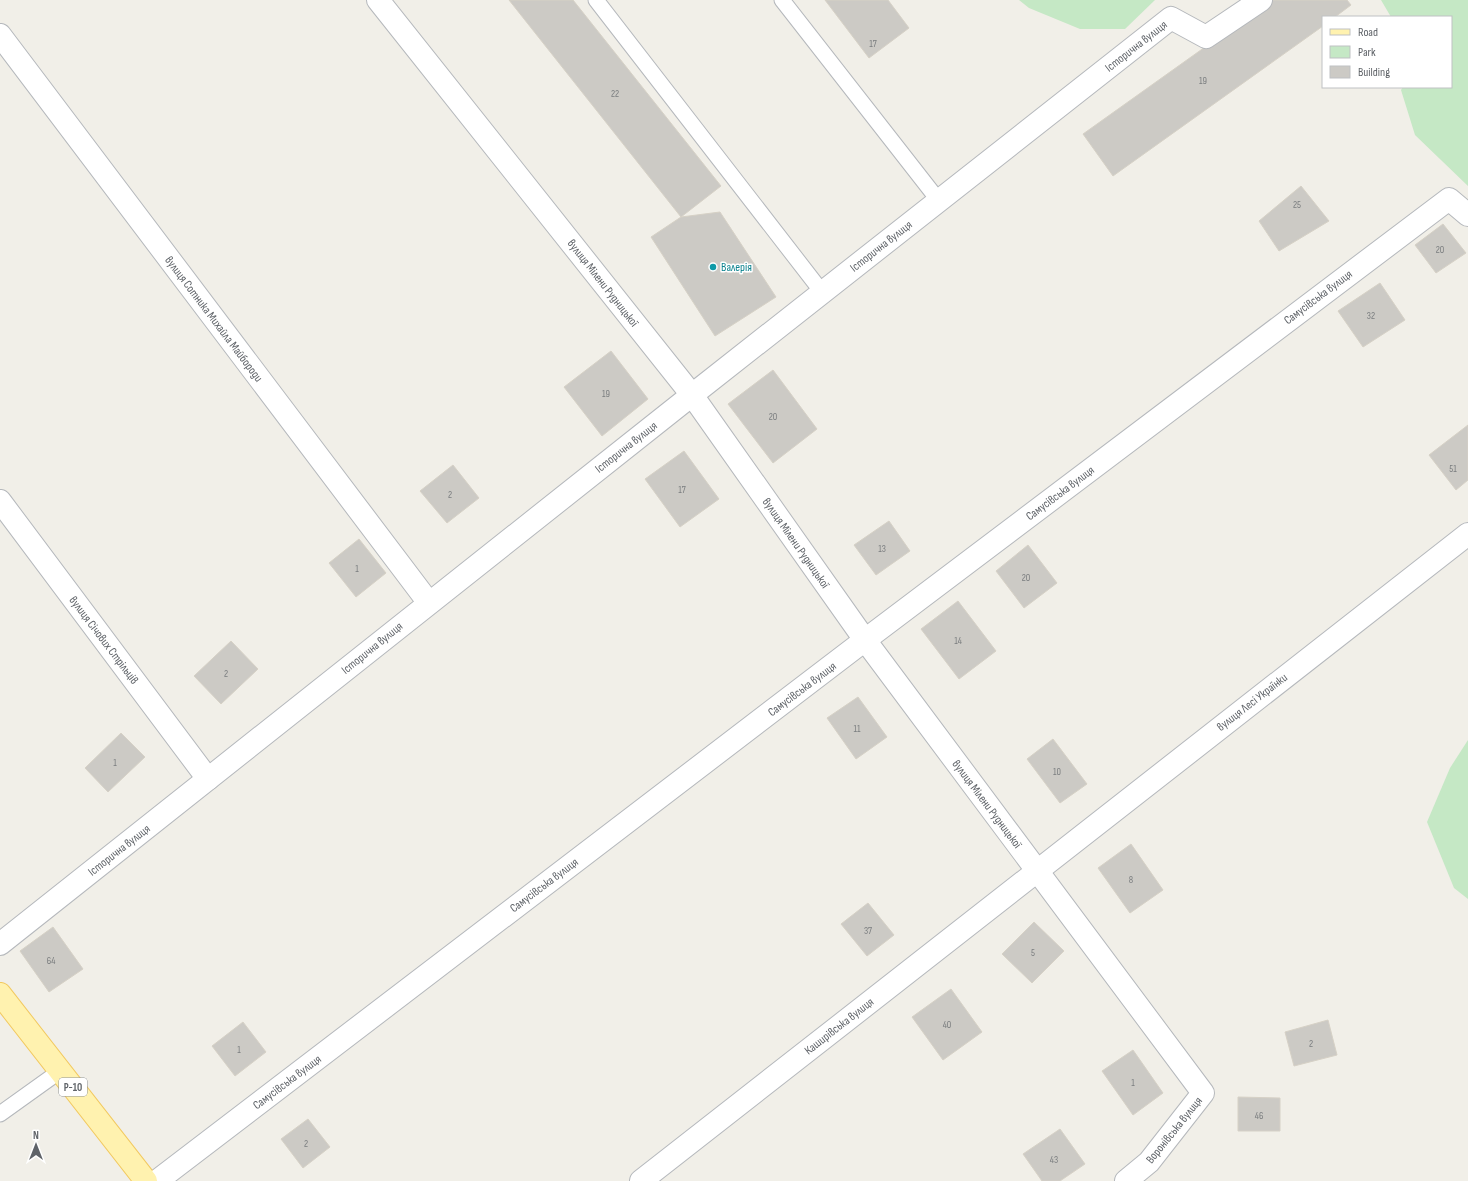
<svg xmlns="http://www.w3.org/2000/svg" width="1468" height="1181" font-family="'Sofia Sans Condensed',sans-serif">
	<rect width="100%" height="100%" fill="#f1efe8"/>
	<g fill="#c5e8c5">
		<path d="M 1019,0 L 1155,0 L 1125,29 L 1080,29 L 1029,8 Z"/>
		<path d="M 1381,0 L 1468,0 L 1468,186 L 1415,135 L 1401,90 L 1403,87 L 1451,87 L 1451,17 L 1391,17 Z"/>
		<path d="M 1468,740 L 1468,899 L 1454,888 L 1427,822 L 1450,768 Z"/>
	</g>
	<g fill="#cccac5" stroke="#d6d1c6">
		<path d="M 509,0 L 573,0 L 721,186 L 681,217 Z"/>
		<path d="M 825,0 L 888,0 L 909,28 L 869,58 Z"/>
		<path d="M 1271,0 L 1347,0 L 1351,5 L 1335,17 L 1323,17 L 1323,26 L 1113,176 L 1083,134 Z"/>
		<path d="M 1301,186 L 1329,221 L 1279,251 L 1259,221 Z"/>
		<path d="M 720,212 L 776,297 L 715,336 L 651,237 L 681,217 Z"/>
		<path d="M 1443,224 L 1466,253 L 1436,273 L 1415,245 Z"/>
		<path d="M 1380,283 L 1405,320 L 1363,347 L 1338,311 Z"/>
		<path d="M 611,351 L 648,399 L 602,436 L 564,387 Z"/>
		<path d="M 773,370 L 817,429 L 773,463 L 728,404 Z"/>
		<path d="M 1468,425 L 1468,480 L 1456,490 L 1429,455 Z"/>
		<path d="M 684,451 L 719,499 L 680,527 L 645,479 Z"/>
		<path d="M 453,465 L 479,498 L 447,523 L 420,491 Z"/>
		<path d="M 889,521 L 910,551 L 876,575 L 854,545 Z"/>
		<path d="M 359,539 L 386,573 L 356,597 L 329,563 Z"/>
		<path d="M 1028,545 L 1057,583 L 1024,608 L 996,571 Z"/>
		<path d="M 958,601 L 996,651 L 959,679 L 921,629 Z"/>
		<path d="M 231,641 L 258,669 L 221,704 L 194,676 Z"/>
		<path d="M 858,697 L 887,737 L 856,759 L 827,718 Z"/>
		<path d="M 121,733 L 145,757 L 108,792 L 85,768 Z"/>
		<path d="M 1053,739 L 1087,784 L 1060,803 L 1027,759 Z"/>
		<path d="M 1131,844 L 1163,890 L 1130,913 L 1098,868 Z"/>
		<path d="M 868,903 L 894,935 L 867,956 L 841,924 Z"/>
		<path d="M 1034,922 L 1064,951 L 1032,983 L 1002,954 Z"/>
		<path d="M 53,927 L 83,969 L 49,992 L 20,951 Z"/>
		<path d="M 951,989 L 982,1032 L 943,1060 L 912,1017 Z"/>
		<path d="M 1328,1020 L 1337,1055 L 1294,1066 L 1285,1032 Z"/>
		<path d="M 243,1022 L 266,1052 L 235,1076 L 212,1046 Z"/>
		<path d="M 1133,1050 L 1163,1093 L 1133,1115 L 1102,1071 Z"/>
		<path d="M 1238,1097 L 1280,1098 L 1280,1131 L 1238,1131 Z"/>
		<path d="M 308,1119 L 330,1147 L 303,1168 L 281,1139 Z"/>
		<path d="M 1060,1129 L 1085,1164 L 1060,1181 L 1042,1181 L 1023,1154 Z"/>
	</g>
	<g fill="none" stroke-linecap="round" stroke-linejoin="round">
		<g stroke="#b5b8bc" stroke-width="17">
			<g id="service">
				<path d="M 596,0 L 822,292"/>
				<path d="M 782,0 L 939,201"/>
				<path d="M 0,1114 L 60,1071"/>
			</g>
		</g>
		<g stroke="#b5b8bc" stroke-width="24">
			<g id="minor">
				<path d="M 378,0 L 692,395 L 865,640 L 1203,1093 L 1149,1162 L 1126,1181"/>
				<path d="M 0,35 L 429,603"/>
				<path d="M 0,501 L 208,779"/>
				<path d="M 0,944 L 692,395 L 1171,18 L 1206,37 L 1261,0"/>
				<path d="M 157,1181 L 865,640 L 1449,199 L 1468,215"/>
				<path d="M 641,1181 L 1468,534"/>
			</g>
		</g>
		<g stroke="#f2c960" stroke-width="24">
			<path id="primary" d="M 0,994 L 146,1181"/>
		</g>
		<use href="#service" stroke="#fff" stroke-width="15"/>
		<use href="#minor" stroke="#fff" stroke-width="22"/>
		<use href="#primary" stroke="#fff2af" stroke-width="22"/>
	</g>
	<circle fill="#0f9aa8" stroke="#fff" stroke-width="1.5" cx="713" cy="267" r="4"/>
	<g text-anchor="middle" stroke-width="3" stroke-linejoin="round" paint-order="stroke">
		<g font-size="10" fill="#7a7d7f">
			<text x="873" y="47">17</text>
			<text x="1203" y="84">19</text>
			<text x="615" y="97">22</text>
			<text x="1297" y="208">25</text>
			<text x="1440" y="253">20</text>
			<text x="1371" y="319">32</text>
			<text x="606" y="397">19</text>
			<text x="773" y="420">20</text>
			<text x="1453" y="472">51</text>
			<text x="682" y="493">17</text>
			<text x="450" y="498">2</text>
			<text x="882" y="552">13</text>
			<text x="357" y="572">1</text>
			<text x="1026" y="581">20</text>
			<text x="958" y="644">14</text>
			<text x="226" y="677">2</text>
			<text x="857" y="732">11</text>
			<text x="115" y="766">1</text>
			<text x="1057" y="775">10</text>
			<text x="1131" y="883">8</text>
			<text x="868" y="934">37</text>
			<text x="1033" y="956">5</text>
			<text x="51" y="964">64</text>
			<text x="947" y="1028">40</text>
			<text x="1311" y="1047">2</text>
			<text x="239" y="1053">1</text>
			<text x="1133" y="1086">1</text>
			<text x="1259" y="1119">46</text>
			<text x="306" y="1147">2</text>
			<text x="1054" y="1163">43</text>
		</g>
		<rect fill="#fff" stroke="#8f9295" stroke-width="1" x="59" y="1078" width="28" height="18" rx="3"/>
		<g font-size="11" font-weight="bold" fill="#5f6368">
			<text x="73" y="1091">Р-10</text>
		</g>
		<g font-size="12" fill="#5f6368" stroke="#fff">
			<text transform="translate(1136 46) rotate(-38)" y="4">Історична вулиця</text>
			<text transform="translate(881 246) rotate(-38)" y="4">Історична вулиця</text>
			<text transform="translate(603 283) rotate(52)" y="4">вулиця Мілени Рудницької</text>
			<text transform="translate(1318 297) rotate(-37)" y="4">Самусівська вулиця</text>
			<text transform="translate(214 319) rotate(53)" y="4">вулиця Сотника Михайла Майбороди</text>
			<text transform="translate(626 447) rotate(-38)" y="4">Історична вулиця</text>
			<text transform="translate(1060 493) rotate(-37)" y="4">Самусівська вулиця</text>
			<text transform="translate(796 543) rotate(55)" y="4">вулиця Мілени Рудницької</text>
			<text transform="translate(104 640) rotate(53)" y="4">вулиця Січових Стрільців</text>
			<text transform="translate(372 648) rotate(-39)" y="4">Історична вулиця</text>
			<text transform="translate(802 689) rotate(-37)" y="4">Самусівська вулиця</text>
			<text transform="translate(1252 702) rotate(-38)" y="4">вулиця Лесі Українки</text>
			<text transform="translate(987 804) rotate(53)" y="4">вулиця Мілени Рудницької</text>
			<text transform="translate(119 850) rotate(-38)" y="4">Історична вулиця</text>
			<text transform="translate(544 885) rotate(-37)" y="4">Самусівська вулиця</text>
			<text transform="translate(839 1026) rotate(-38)" y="4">Каширівська вулиця</text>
			<text transform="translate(287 1082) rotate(-37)" y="4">Самусівська вулиця</text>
			<text transform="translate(1174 1130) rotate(-51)" y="4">Воронівська вулиця</text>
		</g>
		<g font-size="12" fill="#0d838f" stroke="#fff" text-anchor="start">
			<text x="721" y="271">Валерія</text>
		</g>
	</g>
	<rect x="1322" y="16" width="130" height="72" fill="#ffffff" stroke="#bfc1c3"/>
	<rect x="1330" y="29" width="20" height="6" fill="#fff2af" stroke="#bfc1c3"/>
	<text x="1358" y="36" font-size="12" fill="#5f6368">Road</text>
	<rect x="1330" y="46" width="20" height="12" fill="#c5e8c5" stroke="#bfc1c3"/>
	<text x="1358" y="56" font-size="12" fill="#5f6368">Park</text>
	<rect x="1330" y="66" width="20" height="12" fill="#cccac5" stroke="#bfc1c3"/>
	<text x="1358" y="76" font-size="12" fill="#5f6368">Building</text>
	<g transform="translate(36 1145)" stroke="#ffffff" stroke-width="3" paint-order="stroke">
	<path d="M0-3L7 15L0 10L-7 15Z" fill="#5f6368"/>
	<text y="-6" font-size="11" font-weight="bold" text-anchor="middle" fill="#5f6368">N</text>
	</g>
</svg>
